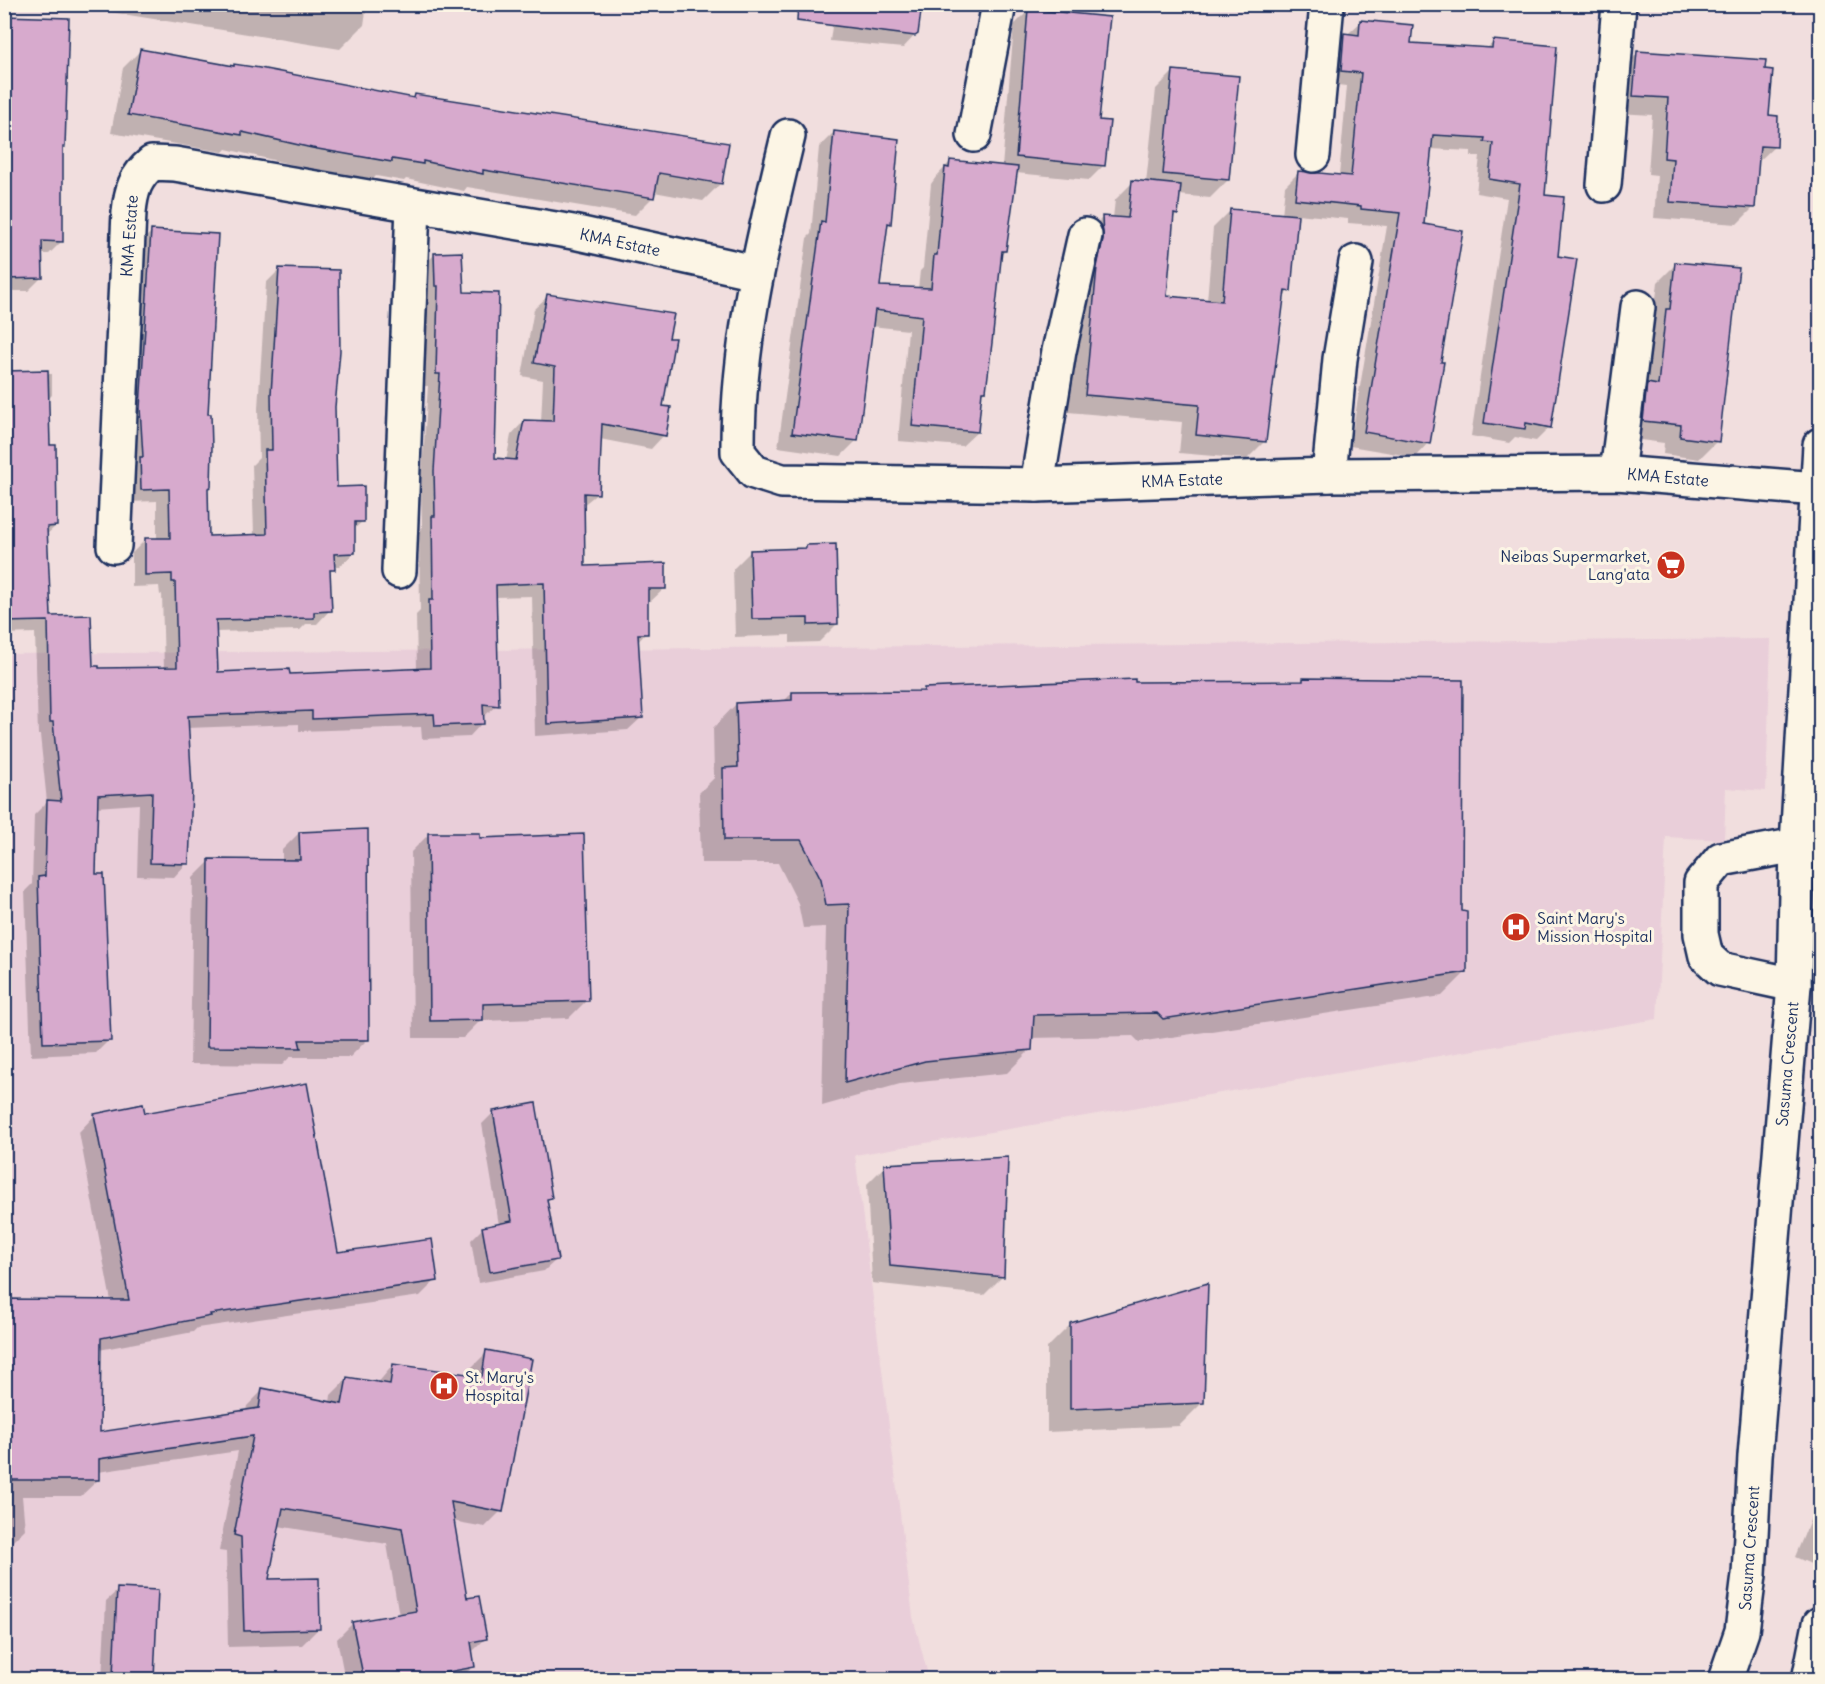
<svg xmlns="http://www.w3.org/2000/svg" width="1825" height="1684" font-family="Delius,sans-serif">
	<rect width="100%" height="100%" fill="#f1dede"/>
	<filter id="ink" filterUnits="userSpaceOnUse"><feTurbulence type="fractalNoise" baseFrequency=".0167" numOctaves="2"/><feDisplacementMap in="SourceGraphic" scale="12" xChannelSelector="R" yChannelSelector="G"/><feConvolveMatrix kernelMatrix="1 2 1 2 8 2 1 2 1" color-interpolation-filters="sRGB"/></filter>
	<g filter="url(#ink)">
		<path fill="#e9ced9" d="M 1771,639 L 1766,791 L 1726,788 L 1724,840 L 1666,837 L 1657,1019 L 855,1155 L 913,1617 L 929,1679 L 5,1679 L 4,654 Z"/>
		<g fill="#0003">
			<path d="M 111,4 L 367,4 L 364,25 L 340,49 L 110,12 Z"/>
			<path d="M 835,4 L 917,33 L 903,48 L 830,41 Z"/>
			<path d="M 1029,10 L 1098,121 L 1104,165 L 1089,180 L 1016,173 L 1005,251 L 1000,256 L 985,391 L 981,394 L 977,432 L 962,446 L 898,441 L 908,330 L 871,326 L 856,441 L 841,456 L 778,447 L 807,238 L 811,234 L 819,147 L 834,132 L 889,223 L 886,227 L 878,288 L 918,289 L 920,271 L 923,268 L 931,184 L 936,177 L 950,162 L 1002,167 L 1014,25 Z"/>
			<path d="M 4,18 L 64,147 L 61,149 L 62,241 L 49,254 L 40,254 L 41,278 L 28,291 L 4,291 Z"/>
			<path d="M 1361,22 L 1410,45 L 1486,49 L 1494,42 L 1543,196 L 1557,257 L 1550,427 L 1536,441 L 1515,437 L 1509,443 L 1471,436 L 1507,198 L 1476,193 L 1480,156 L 1471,156 L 1471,151 L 1430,149 L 1422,225 L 1439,363 L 1428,443 L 1415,457 L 1350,446 L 1387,226 L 1348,223 L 1348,219 L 1297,214 L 1290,290 L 1282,297 L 1265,441 L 1247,459 L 1179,453 L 1182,422 L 1068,412 L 1085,235 L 1103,217 L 1113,218 L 1115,200 L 1133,182 L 1146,183 L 1156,89 L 1174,71 L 1228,180 L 1210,198 L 1179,195 L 1177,214 L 1173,218 L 1165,297 L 1207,301 L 1213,228 L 1231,210 L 1282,215 L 1285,186 L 1299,172 L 1339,176 L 1347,86 L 1327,84 L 1331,49 Z"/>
			<path d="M 140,51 L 411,99 L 416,95 L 720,184 L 703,201 L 654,192 L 653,197 L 635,215 L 467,187 L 464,191 L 406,179 L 404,181 L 376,176 L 373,179 L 294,165 L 226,149 L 223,152 L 111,133 L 123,68 Z"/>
			<path d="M 1638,53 L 1775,146 L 1757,163 L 1754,207 L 1737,224 L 1654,218 L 1657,175 L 1648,174 L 1652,115 L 1618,113 L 1621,70 Z"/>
			<path d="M 151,232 L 206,416 L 209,487 L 207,490 L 208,537 L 254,536 L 252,465 L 259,458 L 258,408 L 266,283 L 279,270 L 333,407 L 335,489 L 363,521 L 353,530 L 354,553 L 340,566 L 333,566 L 329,574 L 330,610 L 317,624 L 306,624 L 300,630 L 215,632 L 216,673 L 288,675 L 417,670 L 416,615 L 420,611 L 419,531 L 422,528 L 421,485 L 428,386 L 423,386 L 426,299 L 421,268 L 434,255 L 463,294 L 493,459 L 506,461 L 511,435 L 524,421 L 541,422 L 543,380 L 522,376 L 534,309 L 548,296 L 667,339 L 662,407 L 664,435 L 651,449 L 600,439 L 598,493 L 582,506 L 584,568 L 665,588 L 651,601 L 646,601 L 646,633 L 637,643 L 642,717 L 628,730 L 535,736 L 532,596 L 495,597 L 497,705 L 482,718 L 482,723 L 469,737 L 422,739 L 421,727 L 299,731 L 299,724 L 187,728 L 187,863 L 174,877 L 137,876 L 139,804 L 96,807 L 94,876 L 109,1040 L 96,1053 L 31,1056 L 25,891 L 32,884 L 34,815 L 47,802 L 40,735 L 38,735 L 35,633 L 4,634 L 4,373 L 52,374 L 52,395 L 47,400 L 49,447 L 56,526 L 46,535 L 50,618 L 91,668 L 98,670 L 164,669 L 162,594 L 160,595 L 159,586 L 132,587 L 132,553 L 145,540 L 157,540 L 157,501 L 128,502 L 138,245 Z"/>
			<path d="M 1676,264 L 1717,441 L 1699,459 L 1663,454 L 1664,443 L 1625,438 L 1648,328 L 1653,324 L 1658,282 Z"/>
			<path d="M 807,546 L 837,624 L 819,642 L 790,643 L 790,635 L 735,637 L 733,569 L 751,551 L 803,550 Z"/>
			<path d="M 1304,679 L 1461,913 L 1466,972 L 1442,996 L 1139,1042 L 1133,1036 L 1031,1038 L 1031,1049 L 1007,1073 L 900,1084 L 822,1106 L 826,927 L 803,928 L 798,903 L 778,863 L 701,863 L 699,793 L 714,778 L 713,728 L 736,704 L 783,702 L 792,693 L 921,692 L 924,689 L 1133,684 L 1300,682 Z"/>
			<path d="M 299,833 L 368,1039 L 350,1057 L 290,1057 L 282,1065 L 190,1064 L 193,878 L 210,861 L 282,861 L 282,850 Z"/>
			<path d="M 429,834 L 479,839 L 587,1000 L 569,1018 L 480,1021 L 463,1038 L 413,1038 L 411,852 Z"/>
			<path d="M 494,1112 L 551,1197 L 546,1202 L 556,1260 L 544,1271 L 478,1283 L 471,1240 L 483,1228 L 499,1225 L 482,1124 Z"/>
			<path d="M 95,1115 L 144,1115 L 337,1254 L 436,1280 L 420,1296 L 197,1328 L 193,1332 L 99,1350 L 98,1434 L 246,1411 L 247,1406 L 263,1390 L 330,1403 L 331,1395 L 347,1379 L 377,1384 L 393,1365 L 469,1376 L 471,1368 L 487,1352 L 501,1511 L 485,1527 L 452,1521 L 466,1600 L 485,1639 L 471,1653 L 473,1666 L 460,1680 L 345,1680 L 337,1639 L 353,1623 L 399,1616 L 387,1544 L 278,1526 L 268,1581 L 318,1629 L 302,1645 L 228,1647 L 226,1552 L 219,1551 L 238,1451 L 98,1472 L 98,1480 L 81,1496 L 22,1496 L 25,1529 L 9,1545 L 4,1545 L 4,1273 L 5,1299 L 111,1301 L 79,1132 Z"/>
			<path d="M 885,1166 L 1002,1277 L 984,1295 L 872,1283 L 867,1184 Z"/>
			<path d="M 1071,1324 L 1203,1402 L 1179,1426 L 1047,1432 L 1047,1348 Z"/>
			<path d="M 1820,1496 L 1820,1568 L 1795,1557 Z"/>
			<path d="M 118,1590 L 152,1677 L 150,1680 L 102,1680 L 106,1601 Z"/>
		</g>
		<g fill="#d7aacd" stroke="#1b2f5e" stroke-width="1.5">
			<path d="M 798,4 L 922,4 L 918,34 L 915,36 L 797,21 Z"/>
			<path d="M 1028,9 L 1110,17 L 1099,120 L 1110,121 L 1105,166 L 1016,157 Z"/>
			<path d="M 4,16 L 69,18 L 65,147 L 63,147 L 63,242 L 42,241 L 43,278 L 4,279 Z"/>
			<path d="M 1360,20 L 1413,25 L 1411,43 L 1492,48 L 1493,40 L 1557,46 L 1545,195 L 1564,197 L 1558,256 L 1577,259 L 1551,428 L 1526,423 L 1525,429 L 1484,423 L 1520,184 L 1489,179 L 1493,143 L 1484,142 L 1485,138 L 1433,135 L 1424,224 L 1463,231 L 1441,362 L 1444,362 L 1430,444 L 1364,432 L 1400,213 L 1361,209 L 1361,206 L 1295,199 L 1298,171 L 1351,176 L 1361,73 L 1341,71 L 1344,33 L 1359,35 Z"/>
			<path d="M 140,49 L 234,66 L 234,64 L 260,68 L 414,98 L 415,94 L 729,143 L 722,184 L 659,173 L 654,198 L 483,170 L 483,174 L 423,161 L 423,164 L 392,159 L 392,162 L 312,148 L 242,132 L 242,135 L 128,115 Z"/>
			<path d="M 1637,51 L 1766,60 L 1765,69 L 1773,70 L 1769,115 L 1778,116 L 1777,147 L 1760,146 L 1755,208 L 1670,202 L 1673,159 L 1664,158 L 1668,98 L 1633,96 Z"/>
			<path d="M 1173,70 L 1239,76 L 1229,180 L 1163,174 Z"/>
			<path d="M 834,131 L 899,139 L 891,224 L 888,223 L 880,286 L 931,288 L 934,255 L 937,255 L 945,167 L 949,168 L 950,160 L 1018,167 L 1006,251 L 1002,251 L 992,343 L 986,391 L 982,391 L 978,432 L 912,426 L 922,316 L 875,310 L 858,441 L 792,433 L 821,221 L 825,222 Z"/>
			<path d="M 1132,180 L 1181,185 L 1178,215 L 1174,214 L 1167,296 L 1222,301 L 1230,209 L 1298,215 L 1291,291 L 1285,290 L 1266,442 L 1196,435 L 1199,405 L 1085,395 L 1097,267 L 1103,239 L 1102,216 L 1128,218 Z"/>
			<path d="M 151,230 L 218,234 L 208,414 L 211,414 L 212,447 L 211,487 L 208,488 L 209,536 L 267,534 L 265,450 L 272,450 L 271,394 L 279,268 L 339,270 L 340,351 L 335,407 L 337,487 L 364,486 L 364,522 L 355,522 L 355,553 L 334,554 L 335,570 L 330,570 L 332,611 L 314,612 L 314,618 L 216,620 L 218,672 L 289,669 L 290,674 L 430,668 L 429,600 L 433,600 L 432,516 L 435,516 L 434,471 L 440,374 L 436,374 L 438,286 L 435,286 L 434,253 L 462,252 L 464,292 L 499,293 L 495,458 L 516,460 L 524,420 L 553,421 L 555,367 L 534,363 L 547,294 L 674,314 L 669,338 L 675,338 L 663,406 L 671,407 L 666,436 L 602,424 L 599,494 L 584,493 L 585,566 L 666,563 L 666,589 L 648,589 L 648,634 L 638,634 L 643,718 L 547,724 L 544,583 L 496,585 L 499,706 L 483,704 L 484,724 L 435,726 L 434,714 L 312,719 L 312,711 L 188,716 L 192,789 L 189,864 L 150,863 L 152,792 L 98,795 L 96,874 L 104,874 L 111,1041 L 43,1043 L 38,877 L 45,876 L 47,800 L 61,801 L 53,722 L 50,722 L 48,621 L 4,622 L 4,371 L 48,370 L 50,445 L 56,445 L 57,526 L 47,527 L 51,616 L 91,615 L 93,666 L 99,666 L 99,668 L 177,667 L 175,582 L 172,582 L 172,574 L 145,575 L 145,538 L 170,538 L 169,489 L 141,490 L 140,457 L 143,457 L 140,408 Z"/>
			<path d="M 1675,262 L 1739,268 L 1719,442 L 1680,437 L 1681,425 L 1643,421 L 1647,383 L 1658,385 L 1666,309 L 1670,309 Z"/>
			<path d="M 836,544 L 838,624 L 808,625 L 808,618 L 752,619 L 750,550 L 806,548 L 806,545 Z"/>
			<path d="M 1303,678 L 1463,680 L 1462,911 L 1467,912 L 1467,972 L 1163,1019 L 1157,1013 L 1034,1015 L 1032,1050 L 925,1061 L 845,1083 L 849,904 L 826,905 L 821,879 L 801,840 L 724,840 L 723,768 L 738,767 L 736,703 L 792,700 L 792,692 L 924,691 L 924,688 L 1135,679 L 1135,682 L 1303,681 Z"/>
			<path d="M 368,829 L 369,1040 L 299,1040 L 301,1048 L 207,1047 L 209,859 L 300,860 L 299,832 Z"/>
			<path d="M 428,833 L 480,833 L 480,838 L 584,834 L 589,1001 L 483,1004 L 483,1020 L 430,1021 Z"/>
			<path d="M 307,1083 L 338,1252 L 432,1239 L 438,1281 L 210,1314 L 211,1316 L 101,1338 L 100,1432 L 259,1408 L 262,1388 L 342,1404 L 347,1377 L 390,1384 L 393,1364 L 482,1376 L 486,1350 L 532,1359 L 503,1512 L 451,1502 L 467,1598 L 479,1596 L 487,1639 L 471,1642 L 475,1667 L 405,1680 L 364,1680 L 352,1622 L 416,1611 L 402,1528 L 283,1508 L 269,1579 L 319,1578 L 320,1629 L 244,1631 L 241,1537 L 234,1535 L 253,1436 L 99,1459 L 99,1480 L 4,1480 L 4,1299 L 129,1300 L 94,1114 L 143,1104 L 145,1113 Z"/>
			<path d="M 536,1103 L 552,1198 L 547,1199 L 558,1260 L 490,1272 L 482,1227 L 512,1221 L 493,1111 Z"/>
			<path d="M 1008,1157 L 1004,1277 L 890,1266 L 884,1164 Z"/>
			<path d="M 1208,1283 L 1204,1403 L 1070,1409 L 1070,1323 Z"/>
			<path d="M 117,1588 L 158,1590 L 154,1678 L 113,1676 Z"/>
		</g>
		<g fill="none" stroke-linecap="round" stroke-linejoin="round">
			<g stroke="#1b2f5e" stroke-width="38">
				<g id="minor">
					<path d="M 974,135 L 999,4"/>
					<path d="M 788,136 C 763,240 737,344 738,452 L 754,472 L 782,481 L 1037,485 L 1329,475 L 1617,473 L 1817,489"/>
					<path d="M 1313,155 L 1327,4"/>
					<path d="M 1604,185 L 1619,4"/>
					<path d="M 1617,473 L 1638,307"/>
					<path d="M 1329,475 L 1340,359 L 1356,262"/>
					<path d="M 1037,485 L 1059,351 L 1085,235"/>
					<path d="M 114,546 L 129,212 C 131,191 135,177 152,163 L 175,164 L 573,232 L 755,272"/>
					<path d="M 399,571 L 413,206"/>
					<path d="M 1794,985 L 1720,969 L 1706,956 L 1701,934 L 1701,883 L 1721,859 L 1797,845"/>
					<path d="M 1725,1680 L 1742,1631 L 1749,1575 L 1755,1456 L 1794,985 L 1797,845 L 1820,445"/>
					<path d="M 1809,1680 L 1820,1624"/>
				</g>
			</g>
			<use href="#minor" stroke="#fcf5e5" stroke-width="33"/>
		</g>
	</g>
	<defs>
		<g id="supermarket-disc" transform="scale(1.5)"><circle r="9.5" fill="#c8321e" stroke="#fcf5e5"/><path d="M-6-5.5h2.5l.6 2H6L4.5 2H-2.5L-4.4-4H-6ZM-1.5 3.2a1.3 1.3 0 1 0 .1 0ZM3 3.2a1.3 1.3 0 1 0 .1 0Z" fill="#fff"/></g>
		<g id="hospital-disc" transform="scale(1.5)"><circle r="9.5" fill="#c8321e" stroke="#fcf5e5"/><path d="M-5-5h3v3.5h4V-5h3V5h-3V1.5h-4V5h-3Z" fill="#fff"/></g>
	</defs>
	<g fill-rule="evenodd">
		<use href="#supermarket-disc" x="1671" y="565"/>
		<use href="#hospital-disc" x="1516" y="927"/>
		<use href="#hospital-disc" x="444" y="1386"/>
	</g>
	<g text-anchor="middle" stroke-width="6" stroke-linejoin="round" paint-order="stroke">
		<g font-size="16" fill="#1b2f5e" stroke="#fcf5e5">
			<text transform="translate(129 236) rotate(-86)" y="6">KMA Estate</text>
			<text transform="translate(620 242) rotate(12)" y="6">KMA Estate</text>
			<text transform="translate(1668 477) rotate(5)" y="6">KMA Estate</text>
			<text transform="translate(1182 480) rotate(-2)" y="6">KMA Estate</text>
			<text transform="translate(1787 1064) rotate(-85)" y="6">Sasuma Crescent</text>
			<text transform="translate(1749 1548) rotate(-86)" y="6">Sasuma Crescent</text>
		</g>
		<g font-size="16" fill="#1b2f5e" stroke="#fcf5e5" text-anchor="start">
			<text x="1650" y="562" text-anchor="end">Neibas Supermarket,<tspan x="1650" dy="18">Lang'ata</tspan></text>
			<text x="1537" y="924">Saint Mary's<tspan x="1537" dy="18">Mission Hospital</tspan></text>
			<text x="465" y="1383">St. Mary's<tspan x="465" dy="18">Hospital</tspan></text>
		</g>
	</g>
	<rect width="1825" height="1684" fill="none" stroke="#fcf5e5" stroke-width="24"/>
	<rect x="12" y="12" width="1801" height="1660" fill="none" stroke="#1b2f5e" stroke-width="2" filter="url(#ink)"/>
</svg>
